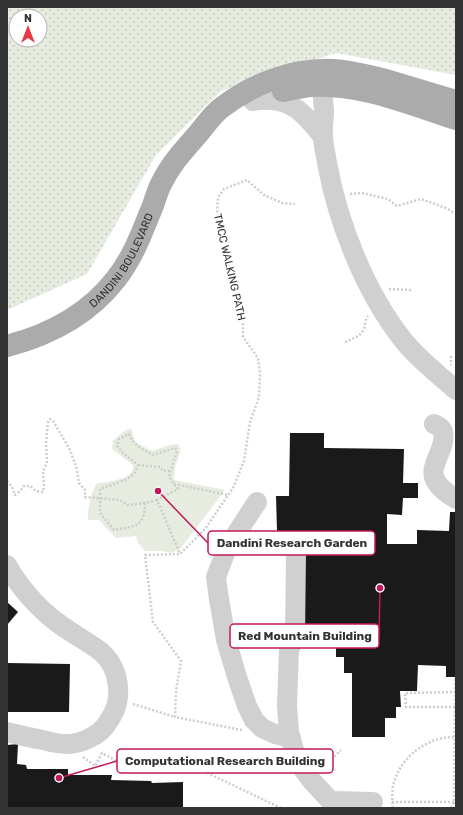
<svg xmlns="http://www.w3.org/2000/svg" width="463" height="815" font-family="Rubik,sans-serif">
	<defs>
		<pattern id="grass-dots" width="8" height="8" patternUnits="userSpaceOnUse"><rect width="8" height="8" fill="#e6ecdf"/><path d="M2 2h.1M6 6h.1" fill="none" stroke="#c6cbc0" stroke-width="1.8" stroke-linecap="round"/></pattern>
	</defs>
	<rect width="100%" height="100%" fill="#fff"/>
	<path fill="url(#grass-dots)" fill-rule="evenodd" d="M 7,7 L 456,7 L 456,75 L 336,53 L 221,91 L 156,155 L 87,274 L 7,310 ZM 16,16 L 40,16 L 40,40 L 16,40 Z"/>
	<path fill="#e6ecdf" d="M 131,428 L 135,442 L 152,451 L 170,445 L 178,444 L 181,449 L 175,467 L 174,480 L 225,490 L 181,548 L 172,553 L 161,551 L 145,551 L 138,543 L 136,536 L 116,538 L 99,520 L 88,520 C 88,507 90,496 96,484 C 104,482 129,480 132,471 C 133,471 133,465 133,465 L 112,449 L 113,440 C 119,436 124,430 131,428 Z"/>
	<g fill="#1a1a1a">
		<path d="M 290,433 L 324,433 L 324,448 L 404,449 L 403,483 L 418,483 L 418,498 L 403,498 L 402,515 L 387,514 L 387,544 L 417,544 L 417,530 L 449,531 L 450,512 L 456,512 L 456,677 L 446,677 L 446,666 L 418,665 L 417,691 L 400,691 L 401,707 L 396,707 L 396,718 L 385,718 L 385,737 L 352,737 L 352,673 L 344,673 L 344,657 L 336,657 L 336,644 L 321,644 L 321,629 L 304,628 L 305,547 L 290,547 L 289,531 L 277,531 L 276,496 L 289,496 Z"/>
		<path d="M 7,602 L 18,612 L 7,625 Z"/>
		<path d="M 7,663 L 70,664 L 69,712 L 7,712 Z"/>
		<path d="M 18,744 L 17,764 L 26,765 L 27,769 L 68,769 L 68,775 L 112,775 L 111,780 L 151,781 L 152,783 L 183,782 L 183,808 L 7,808 L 7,745 Z"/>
	</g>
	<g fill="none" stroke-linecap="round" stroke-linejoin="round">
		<g stroke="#cdcdcd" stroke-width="2.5" stroke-dasharray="2 2" stroke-linecap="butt">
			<path d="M 350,194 L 362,193 L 388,199 L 397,206 L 421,199 L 446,208 L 456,214"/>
			<path d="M 389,289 L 411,290"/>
			<path d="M 345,342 C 352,339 360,337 364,329 C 365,325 365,320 368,316"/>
			<path d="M 451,356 L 451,365"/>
			<path d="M 138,465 L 160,467 L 163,471 L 170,471"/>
			<path d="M 7,481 L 12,487 L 15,495 L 20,491 L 24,486 L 30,486 L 36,491 L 43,492 L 44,487 L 43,472 L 47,462 L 46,444 L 48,422 L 50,419 L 53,421 L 69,448 L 76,466 L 79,483 L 85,490 L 85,497 L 120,500 L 128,505 L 145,503"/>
			<path d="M 174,484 L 228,495"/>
			<path d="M 157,500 L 145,503 C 145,528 134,526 114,530 L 100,513 L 100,489 L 125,480 L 134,474 L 138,465 L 123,453 L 117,446 L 119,439 L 129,434 C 134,446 142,449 153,455 L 175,448 L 177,451 L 169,477 L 178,489 L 157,500 L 180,554"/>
			<path d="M 133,704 L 175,717"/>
			<path d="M 455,707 L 406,707 L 405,693 L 455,692"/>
			<path d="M 242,730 L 175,717 L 176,691 L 181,661 L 153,622 L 145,555 L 180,554 L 205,529 L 233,488 L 244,461 L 250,422 L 259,397 L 260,374 L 258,358 L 243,337 L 243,320 L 217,215 L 218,197 L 224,189 L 247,180 L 264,195 L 282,203 L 295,204"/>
			<path d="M 83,757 L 95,766 L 102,753 L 135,771 L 201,770 L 281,808"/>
			<path d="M 323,768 L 341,750"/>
			<path d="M 392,802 L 456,802"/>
			<path d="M 454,802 L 456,808"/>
			<path d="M 393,808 C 392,801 392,793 393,786 C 399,758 427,736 456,737"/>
			<path d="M 451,808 L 454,802 L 455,677"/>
		</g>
		<g stroke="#d0d0d0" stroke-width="20">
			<path d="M 329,72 C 318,79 324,101 324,112 C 324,120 322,128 323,136 C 323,145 326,154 327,163 C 338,223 365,292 403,340 C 418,359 438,374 456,390"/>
			<path d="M 253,101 C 288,95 303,111 323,137"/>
			<path d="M 434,424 C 438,426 442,428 443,432 C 447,447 430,464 434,477 C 437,487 448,494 456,499"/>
			<path d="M 257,502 L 227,548 L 216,577 L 219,599 L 226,640 L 237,677 L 247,706 L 254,720 L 262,728 L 275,734 L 291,738"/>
			<path d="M 296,553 L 295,636 L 289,650 L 287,706 L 289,732 L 294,750 L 303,769 L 312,781 L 337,808"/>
			<path d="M 7,565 C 18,585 36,606 54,620 C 69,632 85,640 100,651 C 115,663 121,684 117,703 C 116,710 112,716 108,722 C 101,735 81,744 67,744 C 59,744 50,742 43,740 C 31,738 19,735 7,732"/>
			<path d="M 331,801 L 373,802"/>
		</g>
		<g stroke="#ababab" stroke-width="22">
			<path d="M 283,91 C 292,89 301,87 310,86 C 361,83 409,104 456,119"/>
			<path id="s1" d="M 7,346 C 49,335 89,314 116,279 C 131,260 140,238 149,215 C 154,205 156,194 161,184 C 170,165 183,151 197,135 C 205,126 211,116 221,108 C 252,84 293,68 333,70 C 351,71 369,76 386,80 C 410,87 433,94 456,101"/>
		</g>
	</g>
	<g text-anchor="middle" stroke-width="4" stroke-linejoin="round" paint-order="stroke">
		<g font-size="11" fill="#333" stroke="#fff">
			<text dy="4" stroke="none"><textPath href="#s1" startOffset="149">DANDINI BOULEVARD</textPath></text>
			<text transform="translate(230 267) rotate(77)" y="4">TMCC WALKING PATH</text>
		</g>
	</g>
	<path fill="none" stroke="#c2185b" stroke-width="1.5" d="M158 491L208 543M380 588L379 636M59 778L117 761"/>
	<g fill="#c2185b" stroke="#fff" stroke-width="1.5">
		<circle cx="158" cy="491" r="4"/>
		<circle cx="380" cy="588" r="4"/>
		<circle cx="59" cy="778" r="4"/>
	</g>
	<g fill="#fff" stroke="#c2185b" stroke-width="1.5">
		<rect x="208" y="531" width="167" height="24" rx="4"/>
		<rect x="230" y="624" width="149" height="24" rx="4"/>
		<rect x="117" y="749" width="216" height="24" rx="4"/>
	</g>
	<g font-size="12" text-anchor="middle" font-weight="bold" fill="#333">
		<text x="292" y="547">Dandini Research Garden</text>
		<text x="305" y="640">Red Mountain Building</text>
		<text x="225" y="765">Computational Research Building</text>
	</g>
	<rect width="463" height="815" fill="none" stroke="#333333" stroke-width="16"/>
	<g transform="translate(28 28)"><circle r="19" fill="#ffffff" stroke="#adadad"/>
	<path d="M0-3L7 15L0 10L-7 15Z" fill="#e63946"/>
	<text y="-6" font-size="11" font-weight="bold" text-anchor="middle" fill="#333333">N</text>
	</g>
</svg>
